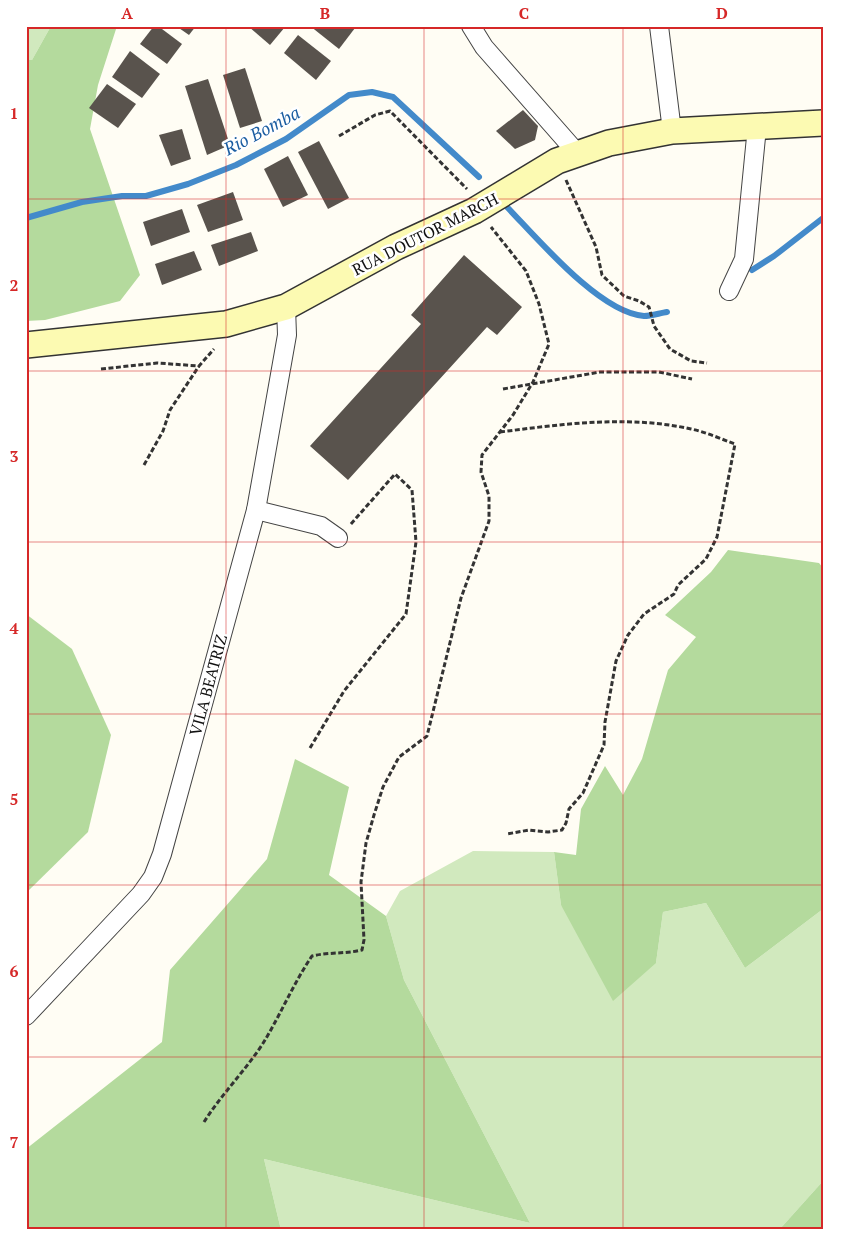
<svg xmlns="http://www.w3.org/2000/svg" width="849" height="1256" font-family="'PT Serif',serif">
	<rect width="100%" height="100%" fill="#fffdf4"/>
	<g fill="#d1e9be">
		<path d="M 26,26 L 51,26 L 32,60 L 26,59 Z"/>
		<path d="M 473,851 L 554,852 L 561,905 L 656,963 L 663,912 L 706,903 L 745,968 L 823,909 L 823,1181 L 779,1230 L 281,1230 L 264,1159 L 530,1223 L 404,980 L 386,916 L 400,891 Z"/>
	</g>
	<g fill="#b4da9d">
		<path d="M 51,26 L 117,26 L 98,85 L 90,129 L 140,275 L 120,301 L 45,320 L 26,321 L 26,59 L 32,60 Z"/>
		<path d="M 728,550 L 819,563 L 823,568 L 823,909 L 745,968 L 706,903 L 663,912 L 656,963 L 613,1001 L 561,905 L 554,852 L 576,855 L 581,809 L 605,766 L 623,795 L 642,759 L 668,670 L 696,637 L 665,615 L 711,572 Z"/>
		<path d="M 26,614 L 72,649 L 111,735 L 88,832 L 26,893 Z"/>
		<path d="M 295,759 L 349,787 L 329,875 L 386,916 L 404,980 L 530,1223 L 264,1159 L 281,1230 L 26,1230 L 26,1149 L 162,1042 L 170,970 L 267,859 Z"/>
		<path d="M 823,1181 L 823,1230 L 779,1230 Z"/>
	</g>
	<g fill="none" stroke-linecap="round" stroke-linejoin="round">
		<g stroke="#438aca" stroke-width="6">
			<path d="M 507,207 C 537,238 600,313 644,316 C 651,316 660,313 667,312"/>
			<path d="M 26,218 L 82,202 L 122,196 L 146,196 L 188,184 L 236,165 L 286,139 L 349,95 L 372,92 L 393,97 L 479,177"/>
			<path d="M 752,270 L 774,256 L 823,218"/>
		</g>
	</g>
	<g fill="#59534d">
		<path d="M 154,26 L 158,26 L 182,44 L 167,64 L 140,44 Z"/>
		<path d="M 176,26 L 196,26 L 189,35 Z"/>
		<path d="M 248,26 L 284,26 L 285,27 L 270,45 Z"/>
		<path d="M 310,26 L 354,26 L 355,28 L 339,49 Z"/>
		<path d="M 298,35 L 331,61 L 316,80 L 284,53 Z"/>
		<path d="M 130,51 L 160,74 L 142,98 L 112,77 Z"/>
		<path d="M 245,68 L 262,121 L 240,128 L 223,75 Z"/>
		<path d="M 208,79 L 230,145 L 207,155 L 185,86 Z"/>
		<path d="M 107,84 L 136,104 L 118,128 L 89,108 Z"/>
		<path d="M 523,110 L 538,126 L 535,140 L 515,149 L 496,131 Z"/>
		<path d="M 182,129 L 191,159 L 171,166 L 159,135 Z"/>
		<path d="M 319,141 L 349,198 L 328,209 L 298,152 Z"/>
		<path d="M 288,156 L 308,195 L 283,207 L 264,169 Z"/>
		<path d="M 233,192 L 243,220 L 208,232 L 197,205 Z"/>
		<path d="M 182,209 L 190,232 L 151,246 L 143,222 Z"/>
		<path d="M 251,232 L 258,251 L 219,266 L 211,245 Z"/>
		<path d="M 194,251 L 202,270 L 162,285 L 155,264 Z"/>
		<path d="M 464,255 L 522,307 L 497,335 L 487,327 L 348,480 L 310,446 L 421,324 L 411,315 Z"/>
	</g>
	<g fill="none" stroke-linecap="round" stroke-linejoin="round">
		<g stroke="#444" stroke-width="20">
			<g id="minor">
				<path d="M 471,26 L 484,47 L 577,153"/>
				<path d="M 659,26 L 672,131"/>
				<path d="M 729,291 L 744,259 L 757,127"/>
				<path d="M 256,510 L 321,526 L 338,538"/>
				<path d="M 26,1016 L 141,894 L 153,877 L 162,854 L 256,510 L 287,335 L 286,307"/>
			</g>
		</g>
		<g stroke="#333" stroke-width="28">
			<path id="secondary" d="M 26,345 L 226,324 L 286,307 L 396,247 L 474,211 L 557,161 L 609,143 L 672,131 L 823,123"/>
		</g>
		<g stroke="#333" stroke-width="3" stroke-dasharray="5 2.5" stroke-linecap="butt">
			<path d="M 339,136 L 375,115 L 390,111 L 467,189"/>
			<path d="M 566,180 L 596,247 L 602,275 L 624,296 L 639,301 L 649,307 L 654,326 L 670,349 L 691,361 L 707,363"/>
			<path d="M 101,369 L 157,363 L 199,366 L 214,349"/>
			<path d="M 503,389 L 600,372 L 659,372 L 692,379"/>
			<path d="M 500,432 C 563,424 628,415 691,429 C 706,432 721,439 735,444 L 717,537 L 706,559 L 678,585 L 674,594 L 644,614 L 628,635 L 616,661 L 605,722 L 604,745 L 583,793 L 569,809 L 566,823 L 562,830 L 548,832 L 529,830 L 507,834"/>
			<path d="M 144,465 L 163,431 L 170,410 L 199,366"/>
			<path d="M 310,748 L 344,691 L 406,614 L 416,542 L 412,490 L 395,474 L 350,525"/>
			<path d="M 204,1122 C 221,1095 244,1072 262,1045 C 280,1016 293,984 312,956 C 329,952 345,954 362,950 L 364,940 L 361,882 L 366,843 L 374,815 L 383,787 L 399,757 L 427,736 L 461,598 L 489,521 L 489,496 L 481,472 L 482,455 L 513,415 L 533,382 L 549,344 L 539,304 L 526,271 L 491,227"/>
		</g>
		<use href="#minor" stroke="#fff" stroke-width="18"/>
		<use href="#secondary" stroke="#fcfab2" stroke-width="25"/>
	</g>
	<path fill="none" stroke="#d62828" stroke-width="1" stroke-opacity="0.55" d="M 226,26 L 226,1230M 424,26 L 424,1230M 623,26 L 623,1230M 26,199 L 823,199M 26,371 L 823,371M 26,542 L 823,542M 26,714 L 823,714M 26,885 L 823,885M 26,1057 L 823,1057"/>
	<g text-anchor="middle" stroke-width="5" stroke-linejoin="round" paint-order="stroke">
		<g font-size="16" fill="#111" stroke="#fff">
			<text transform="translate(425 234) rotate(-27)" y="6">RUA DOUTOR MARCH</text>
			<text transform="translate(208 685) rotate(-75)" y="6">VILA BEATRIZ</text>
		</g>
		<g font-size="18" font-style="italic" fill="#1b5da1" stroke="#fff">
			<text transform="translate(262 131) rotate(-28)" y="6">Rio Bomba</text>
		</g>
	</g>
	<rect width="849" height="1256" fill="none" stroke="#ffffff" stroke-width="55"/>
	<rect x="28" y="28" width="794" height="1200" fill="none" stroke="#d62828" stroke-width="2"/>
	<g font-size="16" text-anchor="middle" font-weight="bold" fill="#d62828">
		<text x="127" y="19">A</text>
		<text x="325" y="19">B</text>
		<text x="524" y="19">C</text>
		<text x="722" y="19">D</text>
		<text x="14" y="119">1</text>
		<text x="14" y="291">2</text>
		<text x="14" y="462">3</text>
		<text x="14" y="634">4</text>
		<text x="14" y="805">5</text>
		<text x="14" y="977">6</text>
		<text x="14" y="1148">7</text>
	</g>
</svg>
